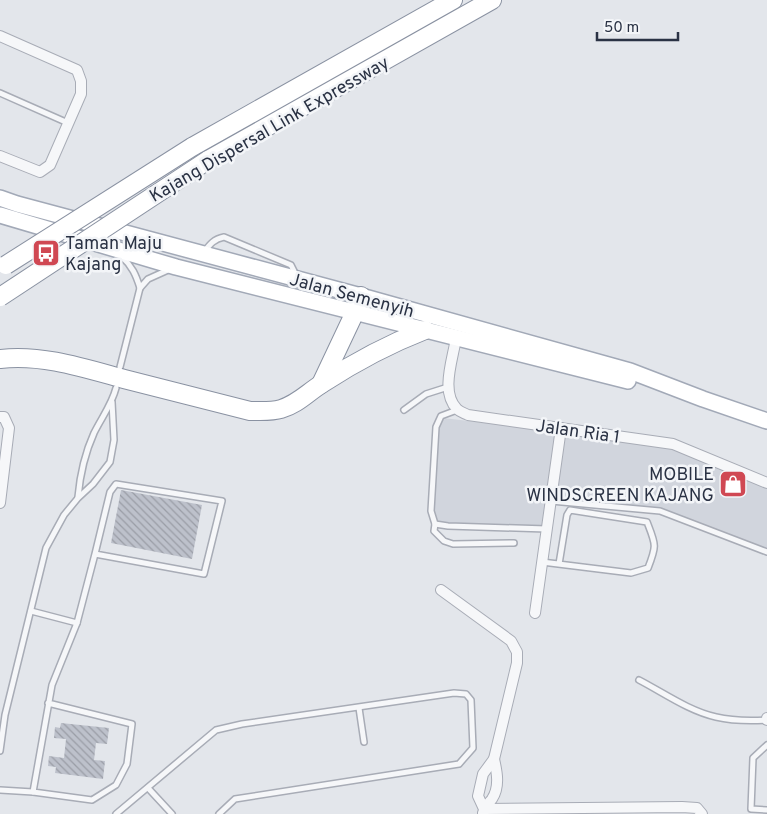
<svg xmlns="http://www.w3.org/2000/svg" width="767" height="814" font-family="Overpass,sans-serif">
	<defs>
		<pattern id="building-back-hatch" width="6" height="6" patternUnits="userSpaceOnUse" patternTransform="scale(1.25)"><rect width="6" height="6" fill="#bdc1cb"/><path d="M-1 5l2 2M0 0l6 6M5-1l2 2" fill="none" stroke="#9a9da6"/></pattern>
	</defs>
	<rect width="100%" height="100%" fill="#e3e6eb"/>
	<path fill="#d1d5dd" d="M 443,418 L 556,431 L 671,448 L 767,488 L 767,549 L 661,509 L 547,498 L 543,526 L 448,523 L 437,521 L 433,510 L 439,427 Z"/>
	<g fill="url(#building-back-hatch)">
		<path d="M 121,490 L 202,505 L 192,559 L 111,543 Z"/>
		<path d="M 61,723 L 109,728 L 107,744 L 96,743 L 94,760 L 105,761 L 103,779 L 55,773 L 56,767 L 48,766 L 49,756 L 64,758 L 66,739 L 54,738 L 55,727 L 60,728 Z"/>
	</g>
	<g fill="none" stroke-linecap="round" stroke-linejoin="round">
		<g stroke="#a8acb6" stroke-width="8">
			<g id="service">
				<path d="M 0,93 L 68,123"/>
				<path d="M 204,252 C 210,244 214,239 224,237 L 291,265 L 294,271 L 294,277"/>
				<path d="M 122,257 C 132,266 136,275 140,288"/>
				<path d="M 120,367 L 140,288 L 148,279 L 168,270"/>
				<path d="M 404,410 L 426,394 L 448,387"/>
				<path d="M 457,410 L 441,416 L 436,427 L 431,511 L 435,524 L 448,526 L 547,529"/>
				<path d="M 78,497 C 80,475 85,453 94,433 C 102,417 112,404 116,388"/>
				<path d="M 551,501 L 660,511 L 767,552"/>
				<path d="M 435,524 L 434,531 L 444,541 L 453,544 L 514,543"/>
				<path d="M 542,562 L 631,573 L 648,568 C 657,545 656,545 647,522 L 570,510 L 567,515 L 559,564"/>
				<path d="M 31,611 L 77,623 L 95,554 L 204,574 L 222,501 L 116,484 L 110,492 L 95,554"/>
				<path d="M 639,680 C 664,693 689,711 716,717 C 733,721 750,721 767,720"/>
				<path d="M 48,703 L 132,724 L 127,764 L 116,785 L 92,800 L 33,792 L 52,685 L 77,623"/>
				<path d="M 359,708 L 364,742"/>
				<path d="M 767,745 L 753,758 L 751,809 L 767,810"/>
				<path d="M 0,751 L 5,715 L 46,548 L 64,515 L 78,498 L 93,484 L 110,462 L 114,440 L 112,402"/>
				<path d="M 148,788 L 172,814"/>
				<path d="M 0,790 L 33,792"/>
				<path d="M 116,814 L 216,730 L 242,724 L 454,693 L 466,694 L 471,700 L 473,748 L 459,764 L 235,799 L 219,814"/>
			</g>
		</g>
		<g stroke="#a8acb6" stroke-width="12">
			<g id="minor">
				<path d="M 0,36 L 77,70 L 81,81 L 81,94 L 50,165 L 40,172 L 0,156"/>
				<path d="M 456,338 C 453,359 440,392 457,409 C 460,412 464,413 468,415 L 673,444 L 767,483"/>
				<path d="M 0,417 L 4,417 L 9,428 L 0,503"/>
				<path d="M 441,590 L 511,641 L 517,652 L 517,663 L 494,759 L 483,774 L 478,796 L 484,809"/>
				<path d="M 535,613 L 561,428"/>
				<path d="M 767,718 L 767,720"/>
				<path d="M 484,809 L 682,807 L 697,808 L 702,814"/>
				<path d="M 483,813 C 485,807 488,804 492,799 C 500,787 497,772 494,759"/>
			</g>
		</g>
		<g stroke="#a2a9b7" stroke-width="18">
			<g id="primary">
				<path d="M 0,198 L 17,204 L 361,296 L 630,371 L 703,399 L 767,421"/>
				<path d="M 0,215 L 176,267 L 628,381"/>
			</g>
		</g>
		<g stroke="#8a92a2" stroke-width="20">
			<g id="motorway">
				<path d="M 192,147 L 453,0"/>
				<path d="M 208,160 L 492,0"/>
				<path d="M 0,359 C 42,354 84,368 124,379 C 166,390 208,400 250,411 C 261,411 271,412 281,409 C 298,404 308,392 323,383 C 355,362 389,344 425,330"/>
				<path d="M 321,384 L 355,312 L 361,296"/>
			</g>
		</g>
		<use href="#service" stroke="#f6f7f9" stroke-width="5"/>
		<use href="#minor" stroke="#f6f7f9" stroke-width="10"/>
		<use href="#primary" stroke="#fff" stroke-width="15"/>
		<use href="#motorway" stroke="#fff" stroke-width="18"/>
		<g stroke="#8a92a2" stroke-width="20" stroke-linecap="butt">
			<g id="motorway-bridge">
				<path d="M 6,265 L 192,147"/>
				<path d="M 0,297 L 208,160"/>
			</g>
		</g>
		<use href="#motorway-bridge" stroke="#fff" stroke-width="18"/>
	</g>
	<defs>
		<g id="bus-square" transform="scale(1.4375)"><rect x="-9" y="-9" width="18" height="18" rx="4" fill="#d04853" stroke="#f3f5f8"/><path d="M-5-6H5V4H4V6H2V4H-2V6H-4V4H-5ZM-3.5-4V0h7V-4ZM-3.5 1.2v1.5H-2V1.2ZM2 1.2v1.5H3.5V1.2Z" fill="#fff"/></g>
		<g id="shop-square" transform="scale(1.4375)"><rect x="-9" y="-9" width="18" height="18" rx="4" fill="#d04853" stroke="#f3f5f8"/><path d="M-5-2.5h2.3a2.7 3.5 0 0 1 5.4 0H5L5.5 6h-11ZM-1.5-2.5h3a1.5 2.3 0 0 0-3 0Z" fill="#fff"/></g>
	</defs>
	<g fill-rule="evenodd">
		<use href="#bus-square" x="46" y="253"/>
		<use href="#shop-square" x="733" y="484"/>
	</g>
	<g text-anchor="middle" stroke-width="5" stroke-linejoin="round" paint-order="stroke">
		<g font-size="18" fill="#2a3244" stroke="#f3f5f8">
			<text transform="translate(269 129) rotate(-30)" y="6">Kajang Dispersal Link Expressway</text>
			<text transform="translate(352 295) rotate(15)" y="6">Jalan Semenyih</text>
			<text transform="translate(578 431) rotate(8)" y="6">Jalan Ria 1</text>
		</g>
		<g font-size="18" fill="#2a3244" stroke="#f3f5f8" text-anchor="start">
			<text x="65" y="249">Taman Maju<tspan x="65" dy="21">Kajang</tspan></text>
			<text x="714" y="480" text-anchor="end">MOBILE<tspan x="714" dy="21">WINDSCREEN KAJANG</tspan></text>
		</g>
	</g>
	<path d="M597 32v8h81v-8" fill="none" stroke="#2a3244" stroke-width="2.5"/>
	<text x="604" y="32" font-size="15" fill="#2a3244" stroke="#f3f5f8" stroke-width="4" paint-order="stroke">50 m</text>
</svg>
